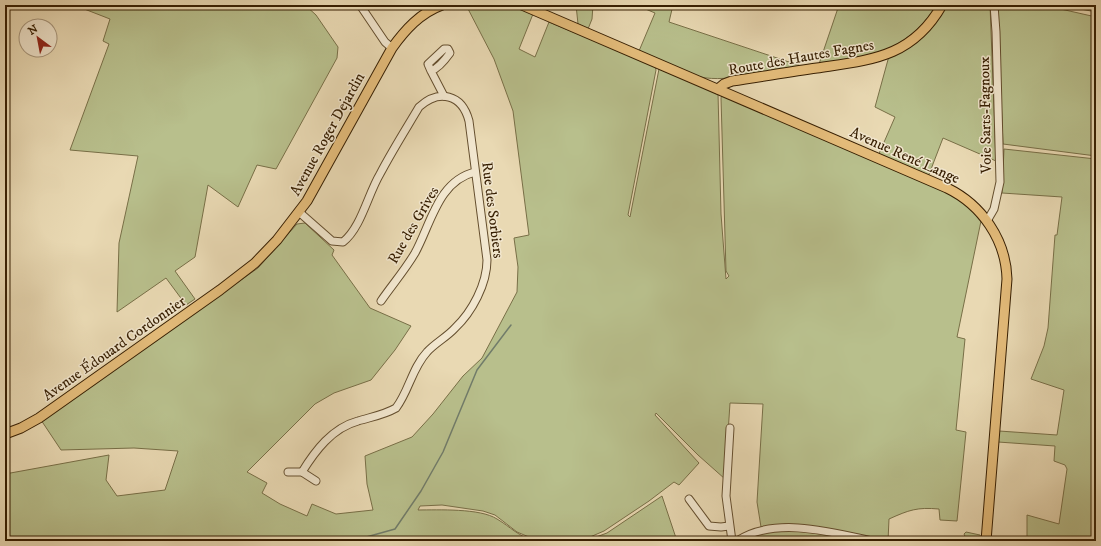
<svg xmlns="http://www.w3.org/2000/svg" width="1101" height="546" font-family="'IM FELL DW Pica',serif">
	<rect width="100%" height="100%" fill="#e9d9b3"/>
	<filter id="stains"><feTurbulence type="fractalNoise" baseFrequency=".005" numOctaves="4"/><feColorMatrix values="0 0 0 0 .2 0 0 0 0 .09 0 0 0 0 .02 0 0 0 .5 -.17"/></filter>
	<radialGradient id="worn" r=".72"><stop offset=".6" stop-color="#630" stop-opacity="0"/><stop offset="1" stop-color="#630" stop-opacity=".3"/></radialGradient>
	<g fill="#b8bf8c" stroke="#786f47">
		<path d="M 74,5 L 305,5 L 316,15 L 338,47 L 337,58 L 276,169 L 257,165 L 238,207 L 208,185 L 195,257 L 175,271 L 195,299 L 186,305 L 166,278 L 117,312 L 119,243 L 138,156 L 70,150 L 109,44 L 103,41 L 110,19 Z"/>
		<path d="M 466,5 L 513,5 L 533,14 L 519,49 L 535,57 L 549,22 L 655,66 L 656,70 L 628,215 L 630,217 L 659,69 L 718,93 L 721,214 L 726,279 L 729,276 L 726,271 L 721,98 L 722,94 L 955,196 L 972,210 L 981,221 L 957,337 L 965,339 L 956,430 L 966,432 L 957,521 L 940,520 L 939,509 C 917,507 909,510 889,519 L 888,541 L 833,530 L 786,524 L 761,527 L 757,502 L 763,404 L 730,403 L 725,479 L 698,455 L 656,413 L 655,415 L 699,463 L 679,485 L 674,482 L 649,501 L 604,531 L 590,537 L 567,541 L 553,541 L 529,537 L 517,532 L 495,515 L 483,511 L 442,505 L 420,506 L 418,510 C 438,510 480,508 497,519 C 512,528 515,534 534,541 L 5,541 L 5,474 L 109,455 L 106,480 L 117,496 L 165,490 L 178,451 L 134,448 L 61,450 L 41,420 L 258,268 L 297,224 L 305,223 L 334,250 L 332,255 L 370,308 L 411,326 L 395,350 L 371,380 L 334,393 L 315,404 L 247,472 L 267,483 L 262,493 L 280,504 L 307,516 L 312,504 L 336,514 L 373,510 L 367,484 L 365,456 L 412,437 L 433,414 L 463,376 L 482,358 L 517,292 L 518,267 L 514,238 L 529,235 L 513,111 L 494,59 Z"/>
		<path d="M 576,5 L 593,5 L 592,19 L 588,29 L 578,24 Z"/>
		<path d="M 636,5 L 673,5 L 669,22 L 801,66 C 775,70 726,83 701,77 C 680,71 659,60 639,51 L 655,13 Z"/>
		<path d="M 839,5 L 937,5 C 905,53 872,56 819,64 Z"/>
		<path d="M 944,5 L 990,5 L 996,161 L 943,138 L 928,177 L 878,156 L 895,117 L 875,107 L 889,56 Z"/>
		<path d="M 997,5 L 1043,5 L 1096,17 L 1096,156 L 1003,144 Z"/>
		<path d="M 1060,5 L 1096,5 L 1096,12 Z"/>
		<path d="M 1004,149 L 1096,159 L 1096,541 L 1027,541 L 1027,515 L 1059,524 L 1067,469 L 1065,465 L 1054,461 L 1055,446 L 998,442 L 999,431 L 1057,435 L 1064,390 L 1031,379 L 1044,346 L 1048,328 L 1055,235 L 1057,235 L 1062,197 L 1002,193 Z"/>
		<path d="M 662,496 L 677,541 L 585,541 L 607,533 Z"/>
		<path d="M 780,530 L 807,532 L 862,541 L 755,541 L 751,536 Z"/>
		<path d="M 966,532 L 980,535 L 982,541 L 967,541 L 964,534 Z"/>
	</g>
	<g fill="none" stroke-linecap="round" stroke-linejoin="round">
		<path stroke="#717c6a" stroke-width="1.5" d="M 352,541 L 395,529 L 421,491 L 443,452 L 477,370 L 511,325"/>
		<g stroke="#644e2e" stroke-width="9">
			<g id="minor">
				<path d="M 360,5 L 385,42 L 392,48"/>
				<path d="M 431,71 L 428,64 L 444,49 L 448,49 L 450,53 C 445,60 439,68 431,71 L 444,96"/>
				<path d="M 299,212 L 332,241 L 343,242 C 361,228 368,194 380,174 C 392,151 406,129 419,107 C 439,89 462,94 469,121 L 487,260 C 487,284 472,312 455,328 C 447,337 435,343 427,352 C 412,368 409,391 396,408 C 384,415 371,417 358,421 C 332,428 315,451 302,472"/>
				<path d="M 987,221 L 994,209 L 1000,182 L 996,32 L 994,5"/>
				<path d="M 381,301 C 392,285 405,270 415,253 C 431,224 438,181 475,172"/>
				<path d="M 730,428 L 726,496 L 732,541"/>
				<path d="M 288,472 L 302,472 L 316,481"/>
				<path d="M 689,499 L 709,526 L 721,527 L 729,526"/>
				<path d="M 737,541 C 774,516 832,532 872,541"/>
			</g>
		</g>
		<g stroke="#371f02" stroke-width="11">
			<g id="major">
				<path d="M 522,5 L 947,188 C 982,205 1006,240 1007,279 L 986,541"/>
				<path d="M 718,89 L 724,84 L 732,81 C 760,77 788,72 817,68 C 870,60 912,58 942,5"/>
				<path d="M 5,434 L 21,428 L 39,418 L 220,290 L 255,263 L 277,240 L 307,201 L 392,48 C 405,30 420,13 442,5"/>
			</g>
		</g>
		<use href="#minor" stroke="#f1e6ce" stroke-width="7"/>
		<use href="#major" stroke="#e4bc7a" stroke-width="9"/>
	</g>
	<g text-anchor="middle" stroke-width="3" stroke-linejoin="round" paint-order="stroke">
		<g font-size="15" fill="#371f02" stroke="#f1e6ce">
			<text transform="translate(801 57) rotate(-10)" y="5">Route des Hautes Fagnes</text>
			<text transform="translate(985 115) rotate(-91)" y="5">Voie Sarts-Fagnoux</text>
			<text transform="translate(327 134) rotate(-61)" y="5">Avenue Roger Dejardin</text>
			<text transform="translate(905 155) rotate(24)" y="5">Avenue René Lange</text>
			<text transform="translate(493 210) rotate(83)" y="5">Rue des Sorbiers</text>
			<text transform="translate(413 225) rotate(-60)" y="5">Rue des Grives</text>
			<text transform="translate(114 348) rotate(-35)" y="5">Avenue Édouard Cordonnier</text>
		</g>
	</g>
	<rect width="1101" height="546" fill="none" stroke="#e9d9b3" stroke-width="20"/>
	<rect x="6" y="6" width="1089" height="534" fill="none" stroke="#371f02" stroke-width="2"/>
	<rect x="10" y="10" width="1081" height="526" fill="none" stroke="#371f02"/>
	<g transform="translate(38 38) rotate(328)"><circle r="19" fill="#f1e6ce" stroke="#a7967c"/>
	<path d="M0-3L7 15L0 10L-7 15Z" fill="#8f2418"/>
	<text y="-6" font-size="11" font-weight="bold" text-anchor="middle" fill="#371f02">N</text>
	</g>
	<rect width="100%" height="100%" filter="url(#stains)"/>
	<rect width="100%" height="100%" fill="url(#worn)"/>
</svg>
